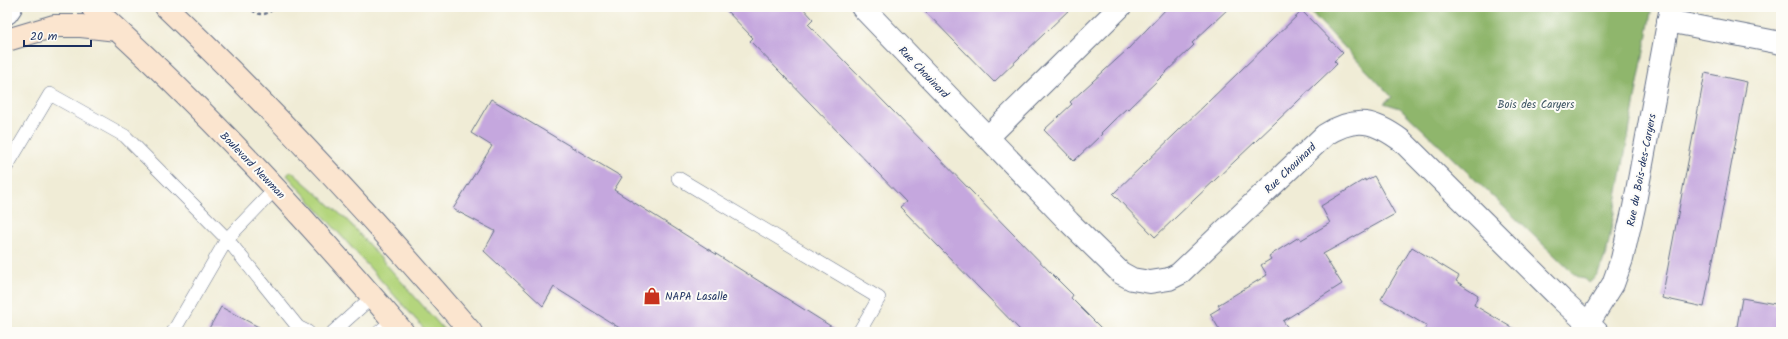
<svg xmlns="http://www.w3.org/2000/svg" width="1788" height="339" font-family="Kalam,sans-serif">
	<rect width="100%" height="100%" fill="#fdfcf7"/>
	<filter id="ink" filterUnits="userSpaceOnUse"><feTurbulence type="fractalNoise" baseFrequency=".025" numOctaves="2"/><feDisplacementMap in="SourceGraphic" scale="8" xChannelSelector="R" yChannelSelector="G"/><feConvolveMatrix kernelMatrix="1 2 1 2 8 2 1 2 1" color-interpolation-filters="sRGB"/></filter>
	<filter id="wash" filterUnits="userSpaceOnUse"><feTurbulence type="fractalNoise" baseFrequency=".012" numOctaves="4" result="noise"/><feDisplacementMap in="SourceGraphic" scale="16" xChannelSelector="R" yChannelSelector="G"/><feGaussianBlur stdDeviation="0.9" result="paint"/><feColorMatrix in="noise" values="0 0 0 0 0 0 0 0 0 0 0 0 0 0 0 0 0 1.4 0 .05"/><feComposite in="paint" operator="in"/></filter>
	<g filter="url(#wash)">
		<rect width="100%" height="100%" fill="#f0ecd6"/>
		<path fill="#b4d57d" stroke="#68826e" d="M 291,171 L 347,220 L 446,332 L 427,332 L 287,175 Z"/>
		<path fill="#8fb66c" stroke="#557265" d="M 1306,7 L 1652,7 L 1608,246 C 1604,259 1600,275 1589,283 L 1585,279 L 1580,278 L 1574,274 L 1400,108 L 1384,103 L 1392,97 Z"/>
		<g id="blocks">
			<g fill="#c5a7de">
				<path d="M 723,7 L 802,7 L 813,19 L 808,24 L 1054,276 L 1073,295 L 1071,298 L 1105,332 L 1022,332 L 900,207 L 906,202 L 750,41 L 753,38 Z"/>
				<path d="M 921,7 L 1072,7 L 994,82 Z"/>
				<path d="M 1168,7 L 1230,7 L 1192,43 L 1194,45 L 1128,109 L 1127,108 L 1114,120 L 1101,133 L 1102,134 L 1074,161 L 1044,130 L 1072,104 L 1070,102 L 1127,50 Z"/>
				<path d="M 1302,11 L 1343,53 L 1334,61 L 1337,64 L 1155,237 L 1113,194 Z"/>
				<path d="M 1705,73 L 1747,82 L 1704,307 L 1662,298 Z"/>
				<path d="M 491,99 L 622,177 L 614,190 L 840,332 L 626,332 L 554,287 L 543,306 L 484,251 L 495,231 L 453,209 L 492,146 L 471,133 Z"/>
				<path d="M 1374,176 L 1395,214 L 1323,254 L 1342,284 L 1283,321 L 1291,332 L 1221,332 L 1210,314 L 1220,308 L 1218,305 L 1267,275 L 1261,265 L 1271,259 L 1269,256 L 1299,237 L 1301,240 L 1330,223 L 1321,206 L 1365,179 L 1365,181 Z"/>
				<path d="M 1412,247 L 1459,276 L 1456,281 L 1478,295 L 1474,305 L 1519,332 L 1424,332 L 1427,326 L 1381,299 Z"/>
				<path d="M 1742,298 L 1781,305 L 1781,332 L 1736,332 Z"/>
				<path d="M 221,307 L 268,332 L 207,332 Z"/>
			</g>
		</g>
	</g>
	<g filter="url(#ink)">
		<use href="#blocks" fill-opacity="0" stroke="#667188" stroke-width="1"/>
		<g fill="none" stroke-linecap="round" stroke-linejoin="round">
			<g stroke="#667188" stroke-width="14">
				<g id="service">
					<path d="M 7,166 L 50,94 L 125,136 L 227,239 L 298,327 L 308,332"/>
					<path d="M 678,178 L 879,298 L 859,332"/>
					<path d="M 173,332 L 227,239 L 276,188"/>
					<path d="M 333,332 L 372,297"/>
					<path d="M 379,332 L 393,320"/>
				</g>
			</g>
			<g stroke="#667188" stroke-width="24">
				<g id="minor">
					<path d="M 862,7 L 1069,222 L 1121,273 L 1132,279 L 1150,282 L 1169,279 L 1179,274 L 1325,135 C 1356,115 1375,121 1402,141 L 1563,301 L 1597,332"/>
					<path d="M 1668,21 L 1781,43"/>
					<path d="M 987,138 L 1120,7"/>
					<path d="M 1583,332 L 1613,284 L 1622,259 L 1634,207 L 1671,7"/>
				</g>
			</g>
			<g stroke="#667188" stroke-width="24">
				<path id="tertiary" d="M 7,13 L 11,7"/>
			</g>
			<g stroke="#667188" stroke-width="24">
				<g id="secondary">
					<path d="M 92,7 C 204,107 305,218 403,332"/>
					<path d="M 166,7 C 274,110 374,219 471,332"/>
					<path d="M 7,40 L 54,26 L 81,26 L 117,30"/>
				</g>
			</g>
			<path stroke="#667188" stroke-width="2.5" stroke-dasharray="3 3" stroke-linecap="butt" d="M 248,7 C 259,16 265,17 275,7"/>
			<use href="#service" stroke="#fff" stroke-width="13"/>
			<use href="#minor" stroke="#fff" stroke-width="22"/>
			<use href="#tertiary" stroke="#fff" stroke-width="22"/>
			<use href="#secondary" stroke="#fbe5cf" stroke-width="22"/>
		</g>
	</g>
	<defs>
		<g id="shop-bare" transform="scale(1.38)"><path d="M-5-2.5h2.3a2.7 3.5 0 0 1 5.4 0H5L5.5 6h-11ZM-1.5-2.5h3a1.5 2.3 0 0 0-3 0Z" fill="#c8321e" stroke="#fdfcf7" stroke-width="2.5" paint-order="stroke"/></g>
	</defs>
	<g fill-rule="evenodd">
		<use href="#shop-bare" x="652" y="296"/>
	</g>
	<g text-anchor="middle" stroke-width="4" stroke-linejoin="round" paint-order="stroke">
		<g font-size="11" fill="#1b2f5e" stroke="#fdfcf7">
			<text transform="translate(924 72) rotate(46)" y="4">Rue Chouinard</text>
			<text transform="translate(253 165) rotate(46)" y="4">Boulevard Newman</text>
			<text transform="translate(1290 168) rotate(-44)" y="4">Rue Chouinard</text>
			<text transform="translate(1641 170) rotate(-79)" y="4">Rue du Bois-des-Caryers</text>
		</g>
		<g font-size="11" fill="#415866" stroke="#fdfcf7">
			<text x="1536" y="108">Bois des Caryers</text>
		</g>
		<g font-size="11" fill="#1b2f5e" stroke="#fdfcf7" text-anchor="start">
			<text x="665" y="300">NAPA Lasalle</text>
		</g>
	</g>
	<rect width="1788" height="339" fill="none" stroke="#fdfcf7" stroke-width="24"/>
	<path d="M24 40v6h67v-6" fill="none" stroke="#1b2f5e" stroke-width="2"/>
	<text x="30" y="40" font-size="12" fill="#1b2f5e" stroke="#fdfcf7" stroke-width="3" paint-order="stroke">20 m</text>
</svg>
